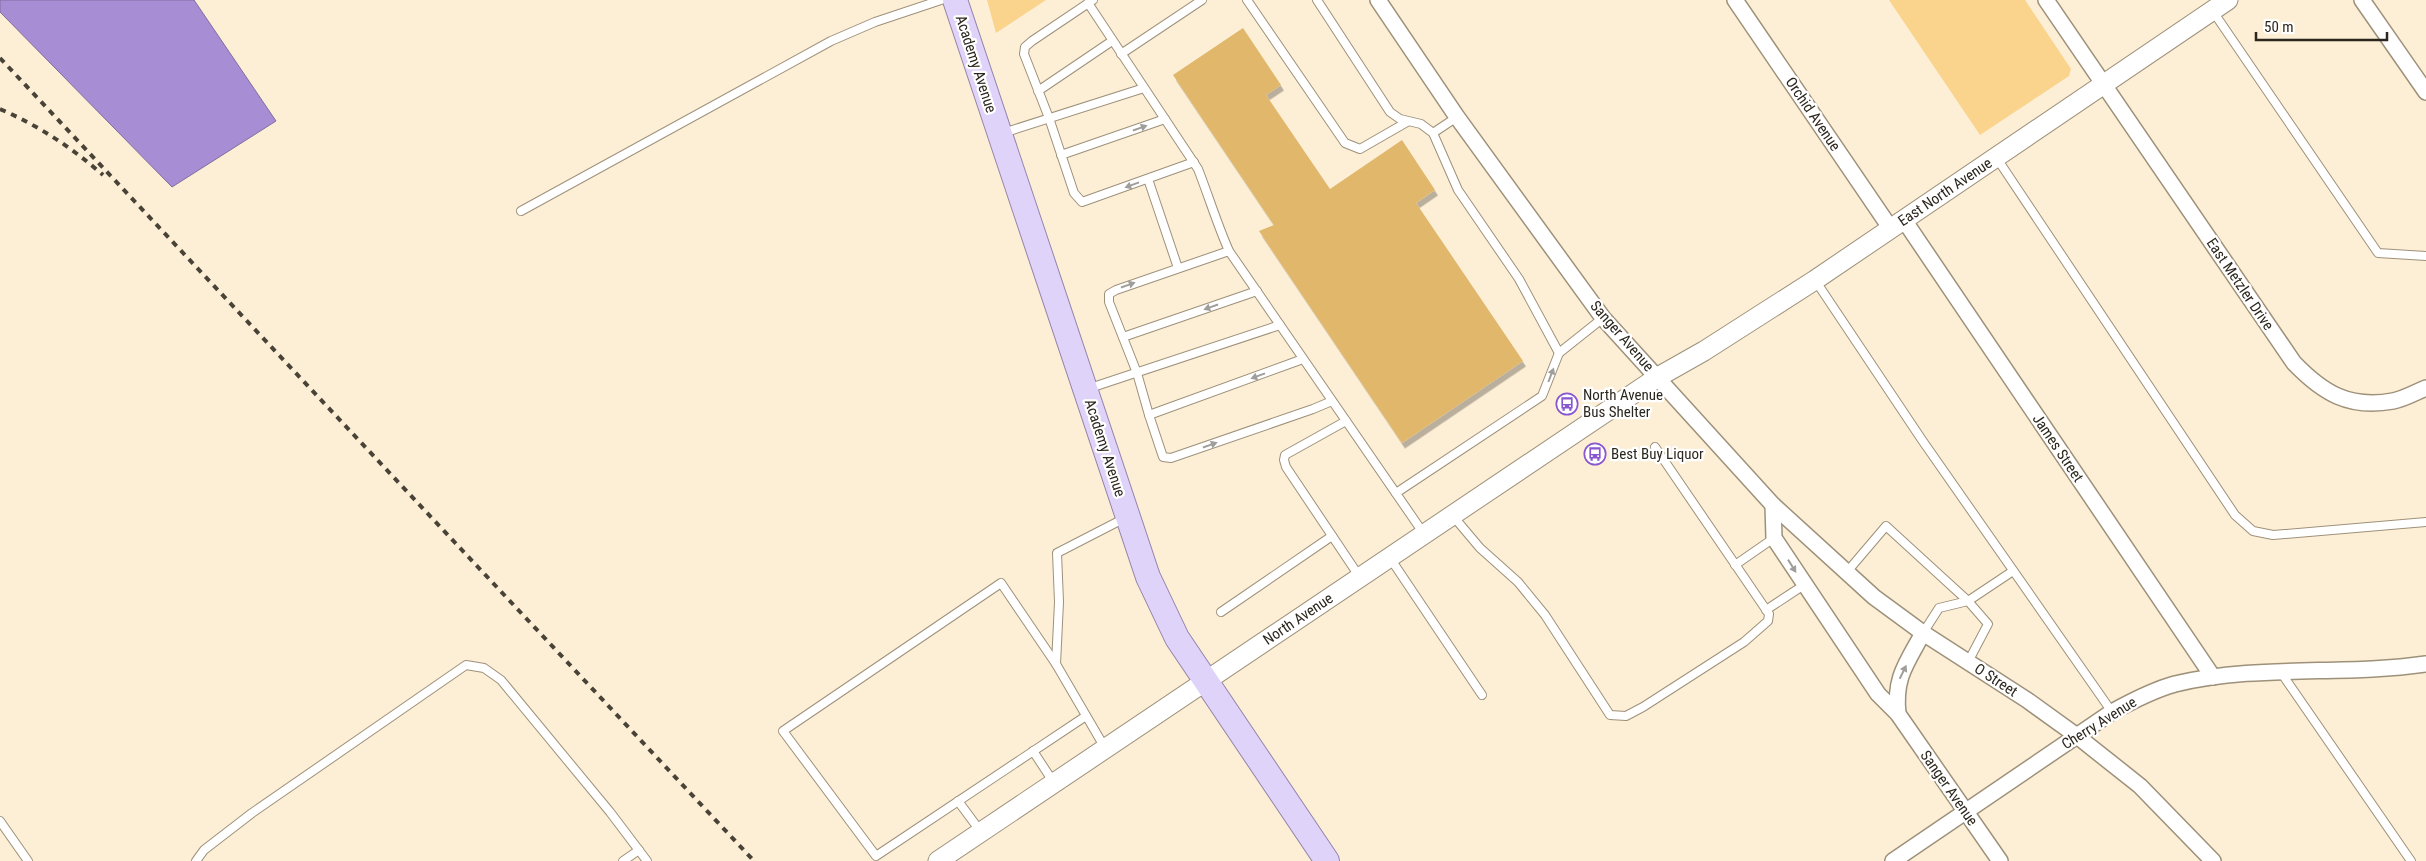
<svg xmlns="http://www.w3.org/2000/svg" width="2426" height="861" font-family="'Roboto Condensed',sans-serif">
	<defs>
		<filter id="shadow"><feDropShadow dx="3" dy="5.5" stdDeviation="0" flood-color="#0004"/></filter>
	</defs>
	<rect width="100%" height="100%" fill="#fdefd6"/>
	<g fill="#fad38d">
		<path d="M 987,0 L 1046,0 L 996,33 Z"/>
		<path d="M 1889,0 L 2025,0 L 2071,69 L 2069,76 L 1980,135 Z"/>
	</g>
	<path fill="#a68dd4" stroke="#816e9d" d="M 0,0 L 194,0 L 276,121 L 172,187 L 0,12 Z"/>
	<path fill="#e1b76c" filter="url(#shadow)" d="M 1243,28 L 1281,85 L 1266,95 L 1330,189 L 1402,140 L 1435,190 L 1416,203 L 1523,361 L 1402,443 L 1259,231 L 1274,225 L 1173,75 Z"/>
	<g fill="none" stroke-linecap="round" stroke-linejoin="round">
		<g stroke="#9e917a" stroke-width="10">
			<g id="service">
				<path d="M 1093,0 L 1032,41 L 1025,47 L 1024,54 L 1049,118 L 1074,193 L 1082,202 L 1194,162"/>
				<path d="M 1247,0 L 1345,143 L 1360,149 L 1407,122"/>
				<path d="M 1317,0 L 1390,112 L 1400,119 L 1421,124 L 1433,133 L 1458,190 L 1519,279 L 1559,353"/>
				<path d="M 1088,3 L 1198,169 C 1209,197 1217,224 1229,251 L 1424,534"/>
				<path d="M 2212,10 L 2378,253 L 2426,256"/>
				<path d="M 1121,54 L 1202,0"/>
				<path d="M 1038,91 L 1112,41"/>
				<path d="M 1003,133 L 1144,88"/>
				<path d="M 1433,133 L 1457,117"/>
				<path d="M 1061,155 L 1165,119"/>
				<path d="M 1996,157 L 2235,515 L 2253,531 L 2273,535 L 2426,522"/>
				<path d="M 1148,179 L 1178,268"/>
				<path d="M 521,211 L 831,41 L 875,22 L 941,0"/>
				<path d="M 1815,280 L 1922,440 L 2112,712"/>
				<path d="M 1123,337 L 1257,291"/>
				<path d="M 1303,359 L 1149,415 L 1163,457 L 1171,458 L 1313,409 L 1332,401"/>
				<path d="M 1087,389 L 1280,325"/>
				<path d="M 1149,415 L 1137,373 L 1109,302 L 1109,294 L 1116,290 L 1229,251"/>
				<path d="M 1346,421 L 1285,455 L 1284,460 L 1286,467 L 1359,576"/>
				<path d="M 1396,493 L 1542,396 L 1559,353 L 1603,318"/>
				<path d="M 1453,516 L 1480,548 L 1518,582 L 1545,615 L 1610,715 L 1626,716 L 1643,707 L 1744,642 L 1768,621 L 1769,614 L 1655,447"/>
				<path d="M 1390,558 L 1482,695"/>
				<path d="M 1735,565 L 1774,538"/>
				<path d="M 1846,573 L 1886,526 L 1968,601 L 1988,624 L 1968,662"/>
				<path d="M 1766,610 L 1804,585"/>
				<path d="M 1221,612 L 1332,536"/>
				<path d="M 1923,633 L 1939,608 L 1968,601 L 2013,571"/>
				<path d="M 1056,664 L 1001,583 L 783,731 L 876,856 L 1086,716"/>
				<path d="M 2280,671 L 2411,861"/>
				<path d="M 1105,748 L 1056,664 L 1059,602 L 1057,553 L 1125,518"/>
				<path d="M 1033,751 L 1054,783"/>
				<path d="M 958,801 L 981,832"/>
				<path d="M 0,821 L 28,861"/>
				<path d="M 196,861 L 204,850 L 252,813 L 466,665 L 484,668 L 501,680 L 610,812 L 647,861"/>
				<path d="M 623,861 L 639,850"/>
			</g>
		</g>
		<g stroke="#9e917a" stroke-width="18">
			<g id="minor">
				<path d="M 1378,0 L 1457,117 L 1603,318 L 1773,505 L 1874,597 L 1923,633 L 2027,700 L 2077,736 L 2140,786 L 2213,861"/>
				<path d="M 1735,0 L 1891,229"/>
				<path d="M 2046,0 L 2294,363 C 2323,393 2349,409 2393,401 C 2404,399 2416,392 2426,388"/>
				<path d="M 2362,0 L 2426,92"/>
				<path d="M 1904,220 L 2213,677"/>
				<path d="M 1773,505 L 1774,538 L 1878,694 L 1898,714 L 2000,861"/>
				<path d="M 1898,714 C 1894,678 1906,664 1923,633"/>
				<path d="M 1893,861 L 2112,712 C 2132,701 2153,690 2175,684 C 2257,664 2343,676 2426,664"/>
			</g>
		</g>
		<g stroke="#9e917a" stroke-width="21">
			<path id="tertiary" d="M 938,861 L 1658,377 L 1704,351 L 1815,280 L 2228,0"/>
		</g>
		<g stroke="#9384aa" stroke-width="26">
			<path id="primary" d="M 955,0 L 1148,577 L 1177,638 L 1327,861"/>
		</g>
		<use href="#service" stroke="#fff" stroke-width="8"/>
		<use href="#minor" stroke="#fff" stroke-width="15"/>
		<use href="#tertiary" stroke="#fff" stroke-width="19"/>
		<use href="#primary" stroke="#e0d3f9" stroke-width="24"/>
		<g stroke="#494237" stroke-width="4" stroke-dasharray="6 6" stroke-linecap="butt">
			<path d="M 0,58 L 754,861"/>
			<path d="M 0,109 C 39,126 71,147 103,175"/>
		</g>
	</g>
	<defs><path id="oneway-solid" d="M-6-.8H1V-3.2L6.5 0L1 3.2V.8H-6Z" transform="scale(1.25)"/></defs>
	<g fill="#a09e9a">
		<use href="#oneway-solid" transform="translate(1140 128) rotate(-19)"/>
		<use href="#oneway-solid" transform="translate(1132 185) rotate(160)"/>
		<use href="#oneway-solid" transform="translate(1128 285) rotate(-19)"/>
		<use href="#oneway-solid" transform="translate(1211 307) rotate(161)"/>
		<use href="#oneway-solid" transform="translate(1551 375) rotate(-69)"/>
		<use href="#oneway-solid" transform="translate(1258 376) rotate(160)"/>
		<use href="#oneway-solid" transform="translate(1210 445) rotate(-19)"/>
		<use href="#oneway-solid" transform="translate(1792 566) rotate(58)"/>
		<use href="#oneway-solid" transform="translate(1903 672) rotate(-64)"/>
	</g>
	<defs>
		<g id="bus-ring" transform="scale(1.125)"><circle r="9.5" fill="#fff" stroke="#8856cf" stroke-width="1.5"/><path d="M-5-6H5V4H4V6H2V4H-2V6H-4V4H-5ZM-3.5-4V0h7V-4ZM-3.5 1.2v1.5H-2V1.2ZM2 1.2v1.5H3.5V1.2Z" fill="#8856cf"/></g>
	</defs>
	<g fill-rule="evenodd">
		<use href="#bus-ring" x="1567" y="404"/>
		<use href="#bus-ring" x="1595" y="454"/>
	</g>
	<g text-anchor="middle" stroke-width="4.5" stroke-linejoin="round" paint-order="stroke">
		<g font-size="15" fill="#2c271e" stroke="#fff">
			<text transform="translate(976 64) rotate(72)" y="5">Academy Avenue</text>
			<text transform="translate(1813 114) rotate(56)" y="5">Orchid Avenue</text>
			<text transform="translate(1945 192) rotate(-34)" y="5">East North Avenue</text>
			<text transform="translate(2240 284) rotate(56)" y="5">East Metzler Drive</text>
			<text transform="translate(1622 336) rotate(49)" y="5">Sanger Avenue</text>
			<text transform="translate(1105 448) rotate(72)" y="5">Academy Avenue</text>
			<text transform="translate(2058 448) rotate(56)" y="5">James Street</text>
			<text transform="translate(1298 619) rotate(-34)" y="5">North Avenue</text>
			<text transform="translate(1996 680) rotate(33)" y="5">O Street</text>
			<text transform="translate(2099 723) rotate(-32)" y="5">Cherry Avenue</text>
			<text transform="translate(1949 788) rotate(55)" y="5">Sanger Avenue</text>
		</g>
		<g font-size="15" fill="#2c271e" stroke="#fff" text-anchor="start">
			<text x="1583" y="400">North Avenue<tspan x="1583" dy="17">Bus Shelter</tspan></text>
			<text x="1611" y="459">Best Buy Liquor</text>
		</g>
	</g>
	<path d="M2256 32v8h131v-8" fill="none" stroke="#2c271e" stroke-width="2.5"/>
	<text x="2264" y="32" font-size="15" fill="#2c271e" stroke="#ffffff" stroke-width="4" paint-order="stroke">50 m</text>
</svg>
